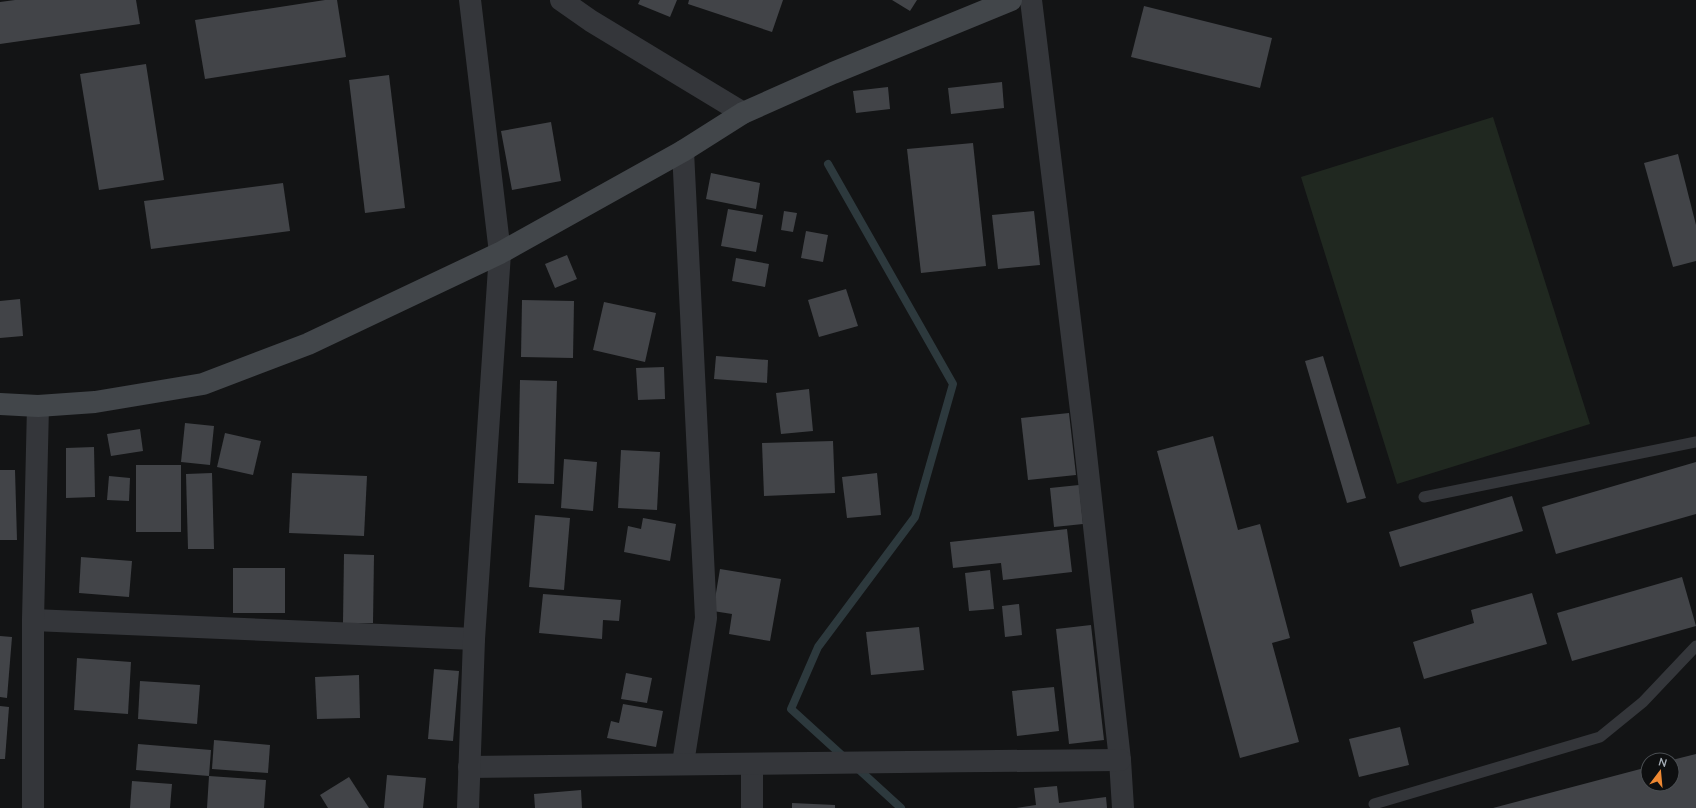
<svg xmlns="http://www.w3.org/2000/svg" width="1696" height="808" font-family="'Nunito Sans',sans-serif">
	<rect width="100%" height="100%" fill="#131415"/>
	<path fill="#202820" d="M 1493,117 L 1590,424 L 1397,484 L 1301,177 Z"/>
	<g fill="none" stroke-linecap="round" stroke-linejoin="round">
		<g stroke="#2d393d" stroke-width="8">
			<path d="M 828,164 L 953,384 L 915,517 L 818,647 L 791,709 L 846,759"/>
			<path d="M 855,766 L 901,808"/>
		</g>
	</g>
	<g fill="#424448">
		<path d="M 15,0 L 136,0 L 140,24 L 0,44 L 0,2 Z"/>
		<path d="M 325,0 L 337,0 L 346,57 L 205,79 L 195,20 Z"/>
		<path d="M 640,0 L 677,0 L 670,17 L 638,4 Z"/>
		<path d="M 689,0 L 783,0 L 772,32 L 688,4 Z"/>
		<path d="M 892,0 L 917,0 L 910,11 Z"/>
		<path d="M 1144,6 L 1272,38 L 1260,88 L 1131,57 Z"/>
		<path d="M 146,64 L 164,180 L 99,190 L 80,74 Z"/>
		<path d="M 389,75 L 405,208 L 365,213 L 349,80 Z"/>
		<path d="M 1002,82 L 1004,108 L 951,114 L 948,88 Z"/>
		<path d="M 888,87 L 890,109 L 856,113 L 853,91 Z"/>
		<path d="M 551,122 L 561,181 L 512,190 L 501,131 Z"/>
		<path d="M 973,143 L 986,266 L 921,273 L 907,149 Z"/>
		<path d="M 1678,154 L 1696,225 L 1696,261 L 1673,267 L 1644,163 Z"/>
		<path d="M 711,173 L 760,183 L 756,209 L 706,199 Z"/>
		<path d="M 283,183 L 290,231 L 151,249 L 144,201 Z"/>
		<path d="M 728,209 L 763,215 L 756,252 L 721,246 Z"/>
		<path d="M 784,211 L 797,213 L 793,232 L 781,230 Z"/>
		<path d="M 1034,211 L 1040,265 L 998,269 L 992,215 Z"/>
		<path d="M 806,231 L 828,235 L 823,262 L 801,258 Z"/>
		<path d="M 567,255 L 577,279 L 555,288 L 545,264 Z"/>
		<path d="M 736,258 L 769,264 L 765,287 L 732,281 Z"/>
		<path d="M 846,289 L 858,326 L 819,337 L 808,300 Z"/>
		<path d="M 20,299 L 23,336 L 0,338 L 0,301 Z"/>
		<path d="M 522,300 L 574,301 L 573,358 L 521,357 Z"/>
		<path d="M 604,302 L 656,313 L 645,362 L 593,350 Z"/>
		<path d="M 716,356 L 768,360 L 767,383 L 714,379 Z"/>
		<path d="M 1323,356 L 1366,498 L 1347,503 L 1305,361 Z"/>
		<path d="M 664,367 L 665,399 L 638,400 L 636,368 Z"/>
		<path d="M 520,380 L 557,381 L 554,484 L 518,483 Z"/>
		<path d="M 809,389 L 813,431 L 781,434 L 776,393 Z"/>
		<path d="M 1069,413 L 1076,475 L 1028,480 L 1021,418 Z"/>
		<path d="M 185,423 L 214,426 L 210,465 L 181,462 Z"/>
		<path d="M 140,429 L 143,451 L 111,456 L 107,434 Z"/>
		<path d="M 225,433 L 261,441 L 253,475 L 217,467 Z"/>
		<path d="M 1213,436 L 1238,530 L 1260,524 L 1290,638 L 1272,643 L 1299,742 L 1240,758 L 1157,451 Z"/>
		<path d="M 833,441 L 835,493 L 764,496 L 762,443 Z"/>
		<path d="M 94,447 L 95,497 L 66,498 L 66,448 Z"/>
		<path d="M 621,450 L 660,452 L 657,510 L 618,508 Z"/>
		<path d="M 564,459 L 597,462 L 593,511 L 561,508 Z"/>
		<path d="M 1696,462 L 1696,514 L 1556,554 L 1542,507 Z"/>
		<rect x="136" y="465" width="45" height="67"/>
		<path d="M 0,470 L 15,470 L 17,540 L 0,540 Z"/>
		<path d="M 212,473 L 214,549 L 188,549 L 186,474 Z"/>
		<path d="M 292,473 L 367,476 L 364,536 L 289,533 Z"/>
		<path d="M 877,473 L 881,515 L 847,518 L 842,477 Z"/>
		<path d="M 109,476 L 130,478 L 129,501 L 107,500 Z"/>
		<path d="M 1079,485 L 1083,524 L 1054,527 L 1050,488 Z"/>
		<path d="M 1512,496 L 1523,531 L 1400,567 L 1389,532 Z"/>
		<path d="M 535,515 L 570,518 L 564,590 L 529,587 Z"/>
		<path d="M 643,518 L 676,524 L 670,561 L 624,552 L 628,526 L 641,529 Z"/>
		<path d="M 1067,529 L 1072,572 L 1003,580 L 1001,563 L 953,568 L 950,542 Z"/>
		<path d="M 344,554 L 374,555 L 373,623 L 343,623 Z"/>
		<path d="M 81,557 L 132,561 L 129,597 L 79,593 Z"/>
		<rect x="233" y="568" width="52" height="45"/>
		<path d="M 720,569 L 781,579 L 770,641 L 729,634 L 732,614 L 713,611 Z"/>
		<path d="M 990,570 L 994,609 L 969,611 L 965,573 Z"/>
		<path d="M 1682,577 L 1696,626 L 1572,661 L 1557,613 Z"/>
		<path d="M 1532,593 L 1547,644 L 1424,679 L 1413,642 L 1474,623 L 1471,610 Z"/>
		<path d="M 543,594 L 621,600 L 619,621 L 603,620 L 602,639 L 539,633 Z"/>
		<path d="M 1019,604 L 1022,635 L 1005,637 L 1002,606 Z"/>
		<path d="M 1091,625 L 1104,740 L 1069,744 L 1056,629 Z"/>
		<path d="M 919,627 L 924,670 L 871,675 L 866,632 Z"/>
		<path d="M 0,636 L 12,637 L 7,698 L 0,697 Z"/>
		<path d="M 77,658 L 131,662 L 128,714 L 74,710 Z"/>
		<path d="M 434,669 L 459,671 L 453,741 L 428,739 Z"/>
		<path d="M 626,673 L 652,678 L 647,703 L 621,699 Z"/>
		<path d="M 359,675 L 360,718 L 317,719 L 315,677 Z"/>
		<path d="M 140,681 L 200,685 L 197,724 L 138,719 Z"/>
		<path d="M 1054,687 L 1059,731 L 1017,736 L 1012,691 Z"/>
		<path d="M 623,704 L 663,711 L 656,747 L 607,738 L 611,721 L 619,723 Z"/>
		<path d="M 0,706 L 9,707 L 5,759 L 0,759 Z"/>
		<path d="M 1400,727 L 1409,765 L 1359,777 L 1349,739 Z"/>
		<path d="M 214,740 L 270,745 L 268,773 L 212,769 Z"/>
		<path d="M 138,744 L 211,750 L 209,776 L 266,780 L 264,808 L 207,808 L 209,776 L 136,770 Z"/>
		<path d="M 1696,754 L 1696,808 L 1493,808 L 1648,767 L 1648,784 L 1672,784 L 1672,760 Z"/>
		<path d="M 387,775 L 426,778 L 423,808 L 384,808 Z"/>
		<path d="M 349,777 L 369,808 L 328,808 L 320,795 Z"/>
		<path d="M 132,781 L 172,784 L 170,808 L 130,808 Z"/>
		<path d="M 1057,786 L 1059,803 L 1106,797 L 1107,808 L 1016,808 L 1036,805 L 1034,788 Z"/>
		<path d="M 581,790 L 582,808 L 535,808 L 534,794 Z"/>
		<path d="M 792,803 L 835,805 L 835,808 L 792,808 Z"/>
	</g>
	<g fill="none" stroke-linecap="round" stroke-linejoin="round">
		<g stroke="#34363a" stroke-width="11">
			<path d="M 1424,497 L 1696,442"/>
			<path d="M 1374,804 L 1600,737 L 1643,702 L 1696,646"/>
		</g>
		<g stroke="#34363a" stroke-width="22">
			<path d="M 561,0 L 591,21 L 743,113"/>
			<path d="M 1031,0 L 1083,427 L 1120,760 L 1123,808"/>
			<path d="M 33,620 L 474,639"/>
			<path d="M 683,763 L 706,618 L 683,151"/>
			<path d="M 752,764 L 752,808"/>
			<path d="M 469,767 C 686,763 903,762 1120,760"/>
			<path d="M 33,808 L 33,620 L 38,406"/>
			<path d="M 468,808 L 474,639 L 500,253 L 470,0"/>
		</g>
		<path stroke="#42464a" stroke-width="22" d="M 0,404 L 38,406 L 95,402 L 203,384 L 308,344 L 500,253 L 683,151 L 743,113 L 833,73 L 1011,0"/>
	</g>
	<g transform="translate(1660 772) rotate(16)"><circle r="19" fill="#0e0f10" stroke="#4a4e52"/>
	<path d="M0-3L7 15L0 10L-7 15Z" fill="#ee8832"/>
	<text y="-6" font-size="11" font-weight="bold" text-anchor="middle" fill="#a5adb5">N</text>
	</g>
</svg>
